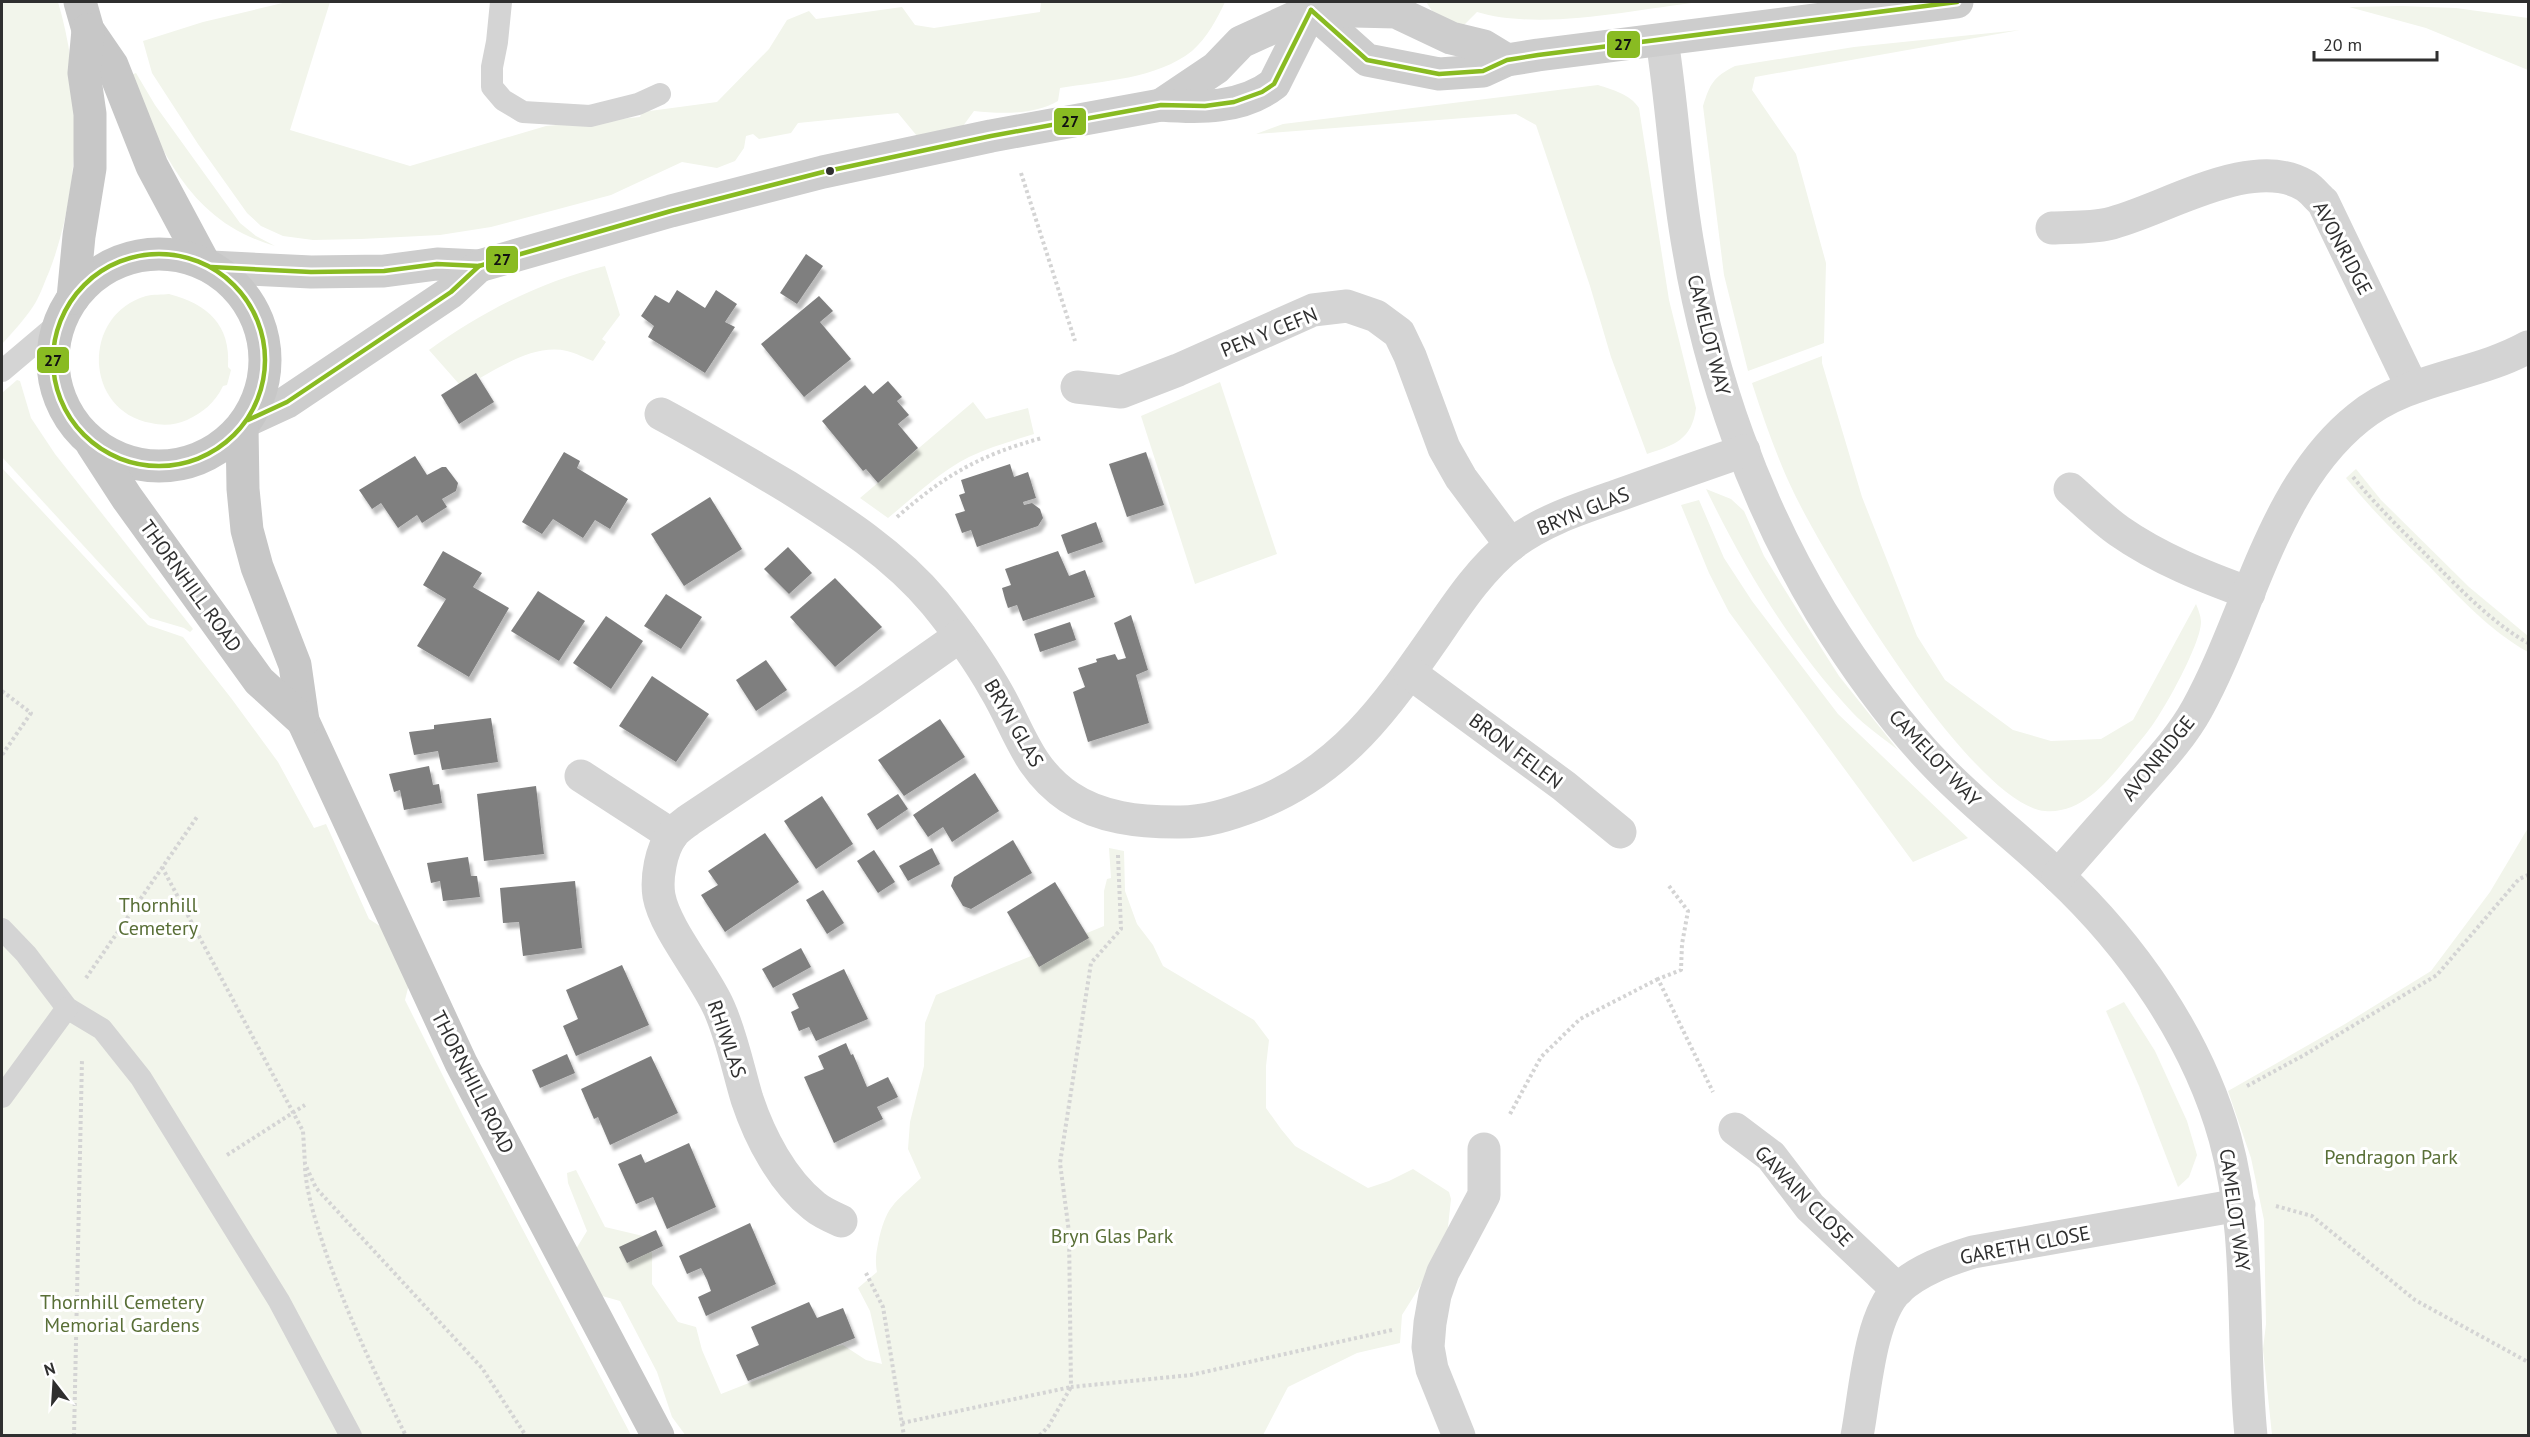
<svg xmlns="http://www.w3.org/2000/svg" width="2530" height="1437" font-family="'PT Sans',sans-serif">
	<defs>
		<filter id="shadow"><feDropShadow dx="3.5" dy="6" stdDeviation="1.5" flood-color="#0004"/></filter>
	</defs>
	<rect width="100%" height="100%" fill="#fff"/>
	<g fill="#f2f5eb">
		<path d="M 2,2 L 58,2 C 83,85 81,190 49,272 C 44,283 40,296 34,305 C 25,319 13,332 2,344 Z"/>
		<path d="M 287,2 L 330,2 L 290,130 L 410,166 L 546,126 L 640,117 L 642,112 L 717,102 L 769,49 L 787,20 L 809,11 L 816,19 L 902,7 L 915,25 L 934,28 L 1040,12 L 1041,2 L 1225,2 C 1217,19 1207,38 1192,51 C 1157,79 1102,81 1060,88 L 1058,101 C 1034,115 1001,114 974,111 L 963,126 L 917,136 L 898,113 L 798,123 L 791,133 L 759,139 L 753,134 L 746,136 L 744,148 L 735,161 L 717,168 L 682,162 L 611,195 L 491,227 L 440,235 L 361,239 L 313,240 L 283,236 L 261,226 L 247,213 L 198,144 L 152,73 L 143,41 L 203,22 Z"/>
		<path d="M 1426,2 L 1699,2 C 1632,10 1541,31 1477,12 L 1463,26 L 1437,18 Z"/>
		<path d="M 2401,6 L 2456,8 L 2528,18 L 2528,70 L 2426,28 L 2349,7 Z"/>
		<path d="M 2020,30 L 1755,77 L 1752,90 L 1796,154 L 1826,263 L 1824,343 L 1748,371 L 1724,275 L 1703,106 C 1710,84 1713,77 1735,66 L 1854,47 Z"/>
		<path d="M 136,73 L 155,105 L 240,223 L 256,236 L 275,246 C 188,221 162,150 128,76 Z"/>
		<path d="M 1598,85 C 1613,90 1630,94 1639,108 L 1669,300 L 1696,408 C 1692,440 1674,445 1647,454 L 1611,357 L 1590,286 L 1536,125 L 1516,114 L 1256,134 L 1283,124 Z"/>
		<path d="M 605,266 L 620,315 L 602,339 L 606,342 L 593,361 C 585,358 576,353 567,351 C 537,344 505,364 480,378 L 476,373 L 459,384 L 429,350 C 483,311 540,282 605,266 Z"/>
		<path d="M 169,294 C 207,304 231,324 228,367 L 231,370 L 227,385 L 223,386 C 215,403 203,412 187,420 C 176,425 163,426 151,423 C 84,411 81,315 146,296 C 153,294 162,295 169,294 Z"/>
		<path d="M 1822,356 L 1822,363 L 1862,497 L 1917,636 L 1945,680 L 2013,730 L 2051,741 L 2101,739 L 2133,720 L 2196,604 C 2198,609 2201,616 2201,622 C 2201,644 2161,717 2145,735 C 2120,764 2090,815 2045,811 C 1972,804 1826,559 1794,493 C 1777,458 1764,420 1752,383 Z"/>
		<path d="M 17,380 L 20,381 L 31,418 L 55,454 L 193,629 L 190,632 L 184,628 L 150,618 L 2,457 L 2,393 Z"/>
		<path d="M 1220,382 L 1277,554 L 1195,584 L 1141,416 Z"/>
		<path d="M 973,402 L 986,419 L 1028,408 L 1034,434 C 1012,441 990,447 969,457 C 939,472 914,497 888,518 L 860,498 Z"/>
		<path d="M 2,468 L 148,625 L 183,637 L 231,698 L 278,762 L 314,828 L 326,824 L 369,919 L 386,930 L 412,972 L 405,1000 L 463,1116 L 631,1435 L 2,1435 Z"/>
		<path d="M 2356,469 L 2381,500 L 2469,587 L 2528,636 L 2528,652 C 2490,631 2458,596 2428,565 C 2399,537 2371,509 2346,478 Z"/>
		<path d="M 1706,489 L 1731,499 L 1744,511 L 1764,556 L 1811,632 L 1839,676 L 1898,750 C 1883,738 1865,726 1852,712 C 1791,647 1745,569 1706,489 Z"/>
		<path d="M 1699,500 L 1724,558 L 1752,601 L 1838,714 L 1968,838 L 1913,862 L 1729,612 L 1709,573 L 1681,505 Z"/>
		<path d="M 2528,828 L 2528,1435 L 2272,1435 L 2263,1349 L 2266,1324 L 2264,1220 L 2251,1158 L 2228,1091 L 2345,1024 L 2431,971 L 2490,892 Z"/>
		<path d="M 1109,848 L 1124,851 L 1125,891 L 1137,924 L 1153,945 L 1163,966 L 1254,1020 L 1269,1040 L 1266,1066 L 1266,1108 L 1281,1129 L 1295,1146 L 1368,1188 L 1389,1181 L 1413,1169 L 1449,1192 L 1451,1199 L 1446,1245 L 1402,1315 L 1400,1343 L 1357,1353 L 1288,1387 L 1263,1435 L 686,1436 L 672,1417 L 657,1372 L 620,1301 L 595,1294 L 576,1249 L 587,1231 L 568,1183 L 567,1173 L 576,1170 L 605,1227 L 643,1236 L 652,1253 L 652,1284 L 678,1322 L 696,1327 L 702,1350 L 721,1394 L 777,1372 L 816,1350 L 843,1345 L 866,1360 L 882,1364 L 870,1311 L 858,1288 L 877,1272 C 875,1261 876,1254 878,1244 C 886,1205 894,1204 921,1178 L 908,1149 L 910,1122 L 924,1066 L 925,1023 L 936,995 L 1104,926 L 1104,891 L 1107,879 L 1111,878 Z"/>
		<path d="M 2124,1002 L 2155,1051 L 2187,1121 L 2197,1155 L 2189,1177 L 2178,1187 L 2139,1086 L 2106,1011 Z"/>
	</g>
	<g fill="#7f7f7f" filter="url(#shadow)">
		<path d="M 806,254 L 823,266 L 797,304 L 780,293 Z"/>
		<path d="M 677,290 L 705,308 L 716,290 L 737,304 L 725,322 L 735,327 L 705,373 L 648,337 L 654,326 L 641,316 L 655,295 L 669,303 Z"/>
		<path d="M 819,296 L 833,311 L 820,322 L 851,359 L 804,397 L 761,344 Z"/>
		<path d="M 476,373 L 494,402 L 459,424 L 441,395 Z"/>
		<path d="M 888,381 L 902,397 L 897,401 L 909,415 L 898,424 L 918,448 L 878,483 L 866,469 L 863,471 L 822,421 L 865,385 L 873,394 Z"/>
		<path d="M 564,452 L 580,461 L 577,468 L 628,499 L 610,529 L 595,520 L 583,538 L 553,519 L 542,534 L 522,522 Z"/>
		<path d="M 1146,452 L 1164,505 L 1127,517 L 1109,464 Z"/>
		<path d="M 415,456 L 427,475 L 442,467 L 446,467 L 458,483 L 456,491 L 442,499 L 447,507 L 422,523 L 417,515 L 398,528 L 381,503 L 372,509 L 359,490 Z"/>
		<path d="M 1010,464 L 1014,477 L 1028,472 L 1036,498 L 1023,502 L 1024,505 L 1032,503 L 1040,509 L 1043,518 L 1038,526 L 977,547 L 971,530 L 962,533 L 955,514 L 965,511 L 959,495 L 965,493 L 961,480 Z"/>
		<path d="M 710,497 L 742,549 L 684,586 L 651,534 Z"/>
		<path d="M 1096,522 L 1103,542 L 1068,554 L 1061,535 Z"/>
		<path d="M 788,547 L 812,573 L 789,594 L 764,569 Z"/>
		<path d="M 443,551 L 482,573 L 473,587 L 509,608 L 469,677 L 417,646 L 446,599 L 423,585 Z"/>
		<path d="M 1058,551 L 1069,576 L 1085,570 L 1095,597 L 1023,621 L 1017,605 L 1008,608 L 1005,599 L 1002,588 L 1011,585 L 1005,569 Z"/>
		<path d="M 835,578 L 882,627 L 835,667 L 790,617 Z"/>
		<path d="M 538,591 L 585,621 L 559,661 L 511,631 Z"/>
		<path d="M 666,594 L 702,617 L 681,649 L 644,626 Z"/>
		<path d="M 1131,615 L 1148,670 L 1136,675 L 1149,723 L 1088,742 L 1073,692 L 1085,687 L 1078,668 L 1097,662 L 1096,659 L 1115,654 L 1118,660 L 1126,658 L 1114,623 Z"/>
		<path d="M 606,616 L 643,641 L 611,689 L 573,663 Z"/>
		<path d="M 1070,622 L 1076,640 L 1040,652 L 1034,634 Z"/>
		<path d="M 766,660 L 787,690 L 756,711 L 736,680 Z"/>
		<path d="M 652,676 L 709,714 L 676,762 L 619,726 Z"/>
		<path d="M 491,718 L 498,762 L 442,770 L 438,751 L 414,755 L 409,732 L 434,729 L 434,725 Z"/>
		<path d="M 940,719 L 965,757 L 904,796 L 878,760 Z"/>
		<path d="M 429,766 L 433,785 L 439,784 L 442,803 L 404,810 L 400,790 L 394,792 L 389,774 Z"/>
		<path d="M 975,773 L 999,811 L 952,842 L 943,827 L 928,837 L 913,815 Z"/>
		<path d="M 536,786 L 544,854 L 484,861 L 477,794 Z"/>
		<path d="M 898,794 L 908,809 L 877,830 L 867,814 Z"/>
		<path d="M 822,796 L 853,844 L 816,869 L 784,821 Z"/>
		<path d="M 765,833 L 799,882 L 725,932 L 701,895 L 718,885 L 708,871 Z"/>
		<path d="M 1013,840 L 1032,873 L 971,909 L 963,906 L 951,886 L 954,877 Z"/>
		<path d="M 932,848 L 940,864 L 908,881 L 899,866 Z"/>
		<path d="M 874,850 L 895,882 L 878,893 L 857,861 Z"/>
		<path d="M 468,857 L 471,876 L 477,876 L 480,897 L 443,901 L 440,881 L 431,883 L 427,863 Z"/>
		<path d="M 575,881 L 582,948 L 523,956 L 519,922 L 503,923 L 500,888 Z"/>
		<path d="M 1055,882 L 1089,938 L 1039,967 L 1007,912 Z"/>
		<path d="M 823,890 L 844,923 L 827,934 L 806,900 Z"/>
		<path d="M 801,948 L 811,967 L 773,988 L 762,969 Z"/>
		<path d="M 622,965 L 649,1025 L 576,1056 L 563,1026 L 578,1019 L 566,990 Z"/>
		<path d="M 844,969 L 868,1019 L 816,1041 L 809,1027 L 799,1031 L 791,1012 L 799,1008 L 792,994 Z"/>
		<path d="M 846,1043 L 851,1055 L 853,1054 L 867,1087 L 888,1077 L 898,1097 L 877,1107 L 883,1119 L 834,1143 L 804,1077 L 824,1069 L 818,1056 Z"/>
		<path d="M 567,1054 L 575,1073 L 540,1088 L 532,1070 Z"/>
		<path d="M 651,1056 L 678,1113 L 610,1145 L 598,1117 L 594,1119 L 581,1089 Z"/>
		<path d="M 689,1143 L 716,1207 L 667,1229 L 653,1197 L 636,1204 L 618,1164 L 641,1154 L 645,1163 Z"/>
		<path d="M 750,1223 L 776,1284 L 706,1316 L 698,1297 L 711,1291 L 707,1280 L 701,1268 L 687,1274 L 679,1256 Z"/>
		<path d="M 656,1230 L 663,1246 L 627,1263 L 619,1247 Z"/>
		<path d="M 809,1302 L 817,1318 L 843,1308 L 855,1338 L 748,1381 L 736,1355 L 759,1345 L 751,1327 Z"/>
	</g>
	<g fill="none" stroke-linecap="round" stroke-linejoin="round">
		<g stroke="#d4d4d4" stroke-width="4" stroke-dasharray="3 3" stroke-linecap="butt">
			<path d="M 1021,173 L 1075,341"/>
			<path d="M 2353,477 C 2379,509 2408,536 2436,565 C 2464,593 2494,624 2528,643"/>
			<path d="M 897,517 C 945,475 980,455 1042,438"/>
			<path d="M 2,691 L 31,713 L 2,755"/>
			<path d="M 1118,855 L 1121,929 L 1091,963 L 1060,1163 L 1069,1232 L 1071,1387 L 1191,1375 L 1392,1330"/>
			<path d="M 162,867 L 303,1131 L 305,1164 L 316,1188 L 482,1368 L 526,1436"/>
			<path d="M 1669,886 L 1688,911 L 1682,944 L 1681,970 L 1658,979 L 1713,1092"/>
			<path d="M 86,978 L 197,817"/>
			<path d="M 2247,1086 L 2306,1054 L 2437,975 L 2519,879 L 2528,875"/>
			<path d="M 1510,1114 L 1541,1057 L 1580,1019 L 1658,979"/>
			<path d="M 227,1155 L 305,1105"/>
			<path d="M 305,1168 C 307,1197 317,1225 326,1253 C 348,1316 376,1376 406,1436"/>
			<path d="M 2276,1206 L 2312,1216 L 2415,1300 L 2528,1362"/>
			<path d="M 866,1273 L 883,1307 L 904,1436"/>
			<path d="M 902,1423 L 1071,1387 L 1048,1427 L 1039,1436"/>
			<path d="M 74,1436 L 82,1059"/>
		</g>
		<g stroke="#d4d4d4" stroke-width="22">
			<path d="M 501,2 L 497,42 L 492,67 L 492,87 L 503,100 L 523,112 L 590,116 L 638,104 L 660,94"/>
			<path d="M 2,371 L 60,322"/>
			<path d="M 2,929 L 26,954 L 67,1008 L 102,1029 L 141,1078 L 279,1301 L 351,1436"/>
			<path d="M 2,1097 L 67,1008"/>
		</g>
		<g stroke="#d4d4d4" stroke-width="33">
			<path d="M 1662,40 C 1673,110 1676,181 1689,251 C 1710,377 1755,502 1821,612 C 1855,667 1895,723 1940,769 C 1977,807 2019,839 2057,875 C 2132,945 2197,1038 2225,1138 C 2252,1236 2241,1336 2251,1436"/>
			<path d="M 2052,228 C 2070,227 2091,228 2108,224 C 2161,212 2252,152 2306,186 C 2312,190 2317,197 2323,202 L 2412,387"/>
			<path d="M 1077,387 L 1121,392 L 1178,370 L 1313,310 L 1347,306 L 1376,316 L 1399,333 L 1410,356 L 1444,448 L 1461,478 L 1511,545"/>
			<path d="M 661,414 C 704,437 746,462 788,487 C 842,521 894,554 935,603 C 957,630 978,659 995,689 C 1019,729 1027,769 1069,797 C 1100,818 1139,822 1176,822 C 1204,823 1231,814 1257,804 C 1342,770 1386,707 1436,635 C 1458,603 1481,568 1512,544 C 1543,520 1582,508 1619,495 C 1661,480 1703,465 1744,451"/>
			<path d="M 2070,489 C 2086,503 2102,519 2119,531 C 2159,559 2205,577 2249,593"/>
			<path d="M 1410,673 L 1564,786 L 1620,832"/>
			<path d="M 581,776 L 672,835"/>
			<path d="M 2058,876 C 2084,846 2110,817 2136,787 C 2158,762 2181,738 2197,709 C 2249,615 2272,487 2358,418 C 2408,377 2474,377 2528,347"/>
			<path d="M 1735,1129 L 1771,1156 L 1810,1207 L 1898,1290"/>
			<path d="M 841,1221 C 832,1217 821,1212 814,1206 C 782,1180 760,1138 747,1099 C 738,1069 732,1037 719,1008 C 704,974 665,929 659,896 C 656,878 661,850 672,835 C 676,829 684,824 689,820 L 869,700 L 960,636"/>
			<path d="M 1459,1436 L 1432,1369 L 1428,1347 L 1430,1323 L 1435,1295 L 1443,1272 L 1484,1195 L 1484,1149"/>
			<path d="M 1857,1436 C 1865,1395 1869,1318 1898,1289 C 1919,1270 1947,1260 1973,1252 L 2239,1205"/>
		</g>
		<g stroke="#cdcdcd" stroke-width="33">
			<path d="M 1311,10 L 1367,60 L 1439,74 L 1483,71 L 1507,60 L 1538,55 L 1957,2"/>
			<path d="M 1161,105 L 1216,68 L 1241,42 L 1311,10 L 1396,12 L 1451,38 L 1484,46 L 1507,60"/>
			<path d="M 211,267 L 311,272 L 384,271 L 437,264 L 479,266 L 671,211 L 823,172 L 991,136 L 1161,105 C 1199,108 1242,109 1274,84 L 1311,10"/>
			<path d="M 248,420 L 287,402 L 451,292 L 479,266"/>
		</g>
		<g stroke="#c7c7c7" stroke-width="33">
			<path d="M 80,2 L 88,30 L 112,65 L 152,166 L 204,263"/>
			<circle cx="159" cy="360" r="106"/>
			<path d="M 73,298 L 79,236 L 90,168 L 90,114 L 84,73 L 88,30"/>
			<path d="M 242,427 L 243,489 L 247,530 L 257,567 L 295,665 L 303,721 L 461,1063 L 658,1436"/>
			<path d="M 92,444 L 127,498 L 259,681 L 303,721"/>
		</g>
		<g stroke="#fff" stroke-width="9">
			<g id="bus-1">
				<path d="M 1311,10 L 1367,60 L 1439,74 L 1483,71 L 1507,60 L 1538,55 L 1957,2"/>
				<circle cx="159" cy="360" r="106"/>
				<path d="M 211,267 L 311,272 L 384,271 L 437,264 L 479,266 L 671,211 L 823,172 L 991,136 L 1161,105 L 1205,106 L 1234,102 L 1262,92 L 1274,84 L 1311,10"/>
				<path d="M 248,420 L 287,402 L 451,292 L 479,266"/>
			</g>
		</g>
		<use href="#bus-1" stroke="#89bb22" stroke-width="4.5"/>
	</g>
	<circle fill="#2f2f2f" stroke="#fff" stroke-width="2" cx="830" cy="171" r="5"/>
	<g text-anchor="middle" stroke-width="6" stroke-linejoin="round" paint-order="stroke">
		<g font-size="20" fill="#2f2f2f" stroke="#fff">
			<text transform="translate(2343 248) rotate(62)" y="7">AVONRIDGE</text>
			<text transform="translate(1269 332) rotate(-22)" y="7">PEN Y CEFN</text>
			<text transform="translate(1709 335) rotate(76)" y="7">CAMELOT WAY</text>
			<text transform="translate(1583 511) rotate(-22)" y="7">BRYN GLAS</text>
			<text transform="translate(191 586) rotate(54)" y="7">THORNHILL ROAD</text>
			<text transform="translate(1014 723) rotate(60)" y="7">BRYN GLAS</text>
			<text transform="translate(1516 751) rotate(37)" y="7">BRON FELEN</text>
			<text transform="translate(1935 758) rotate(47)" y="7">CAMELOT WAY</text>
			<text transform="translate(2158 758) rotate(-51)" y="7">AVONRIDGE</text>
			<text transform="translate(727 1039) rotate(71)" y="7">RHIWLAS</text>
			<text transform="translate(473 1082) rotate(63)" y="7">THORNHILL ROAD</text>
			<text transform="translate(1804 1196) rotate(46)" y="7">GAWAIN CLOSE</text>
			<text transform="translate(2235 1210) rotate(82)" y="7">CAMELOT WAY</text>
			<text transform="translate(2025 1245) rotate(-11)" y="7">GARETH CLOSE</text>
		</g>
		<g font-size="20" fill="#596f37" stroke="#fff">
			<text x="158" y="912">Thornhill<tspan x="158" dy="23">Cemetery</tspan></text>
			<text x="2391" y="1164">Pendragon Park</text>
			<text x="1112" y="1243">Bryn Glas Park</text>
			<text x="122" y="1309">Thornhill Cemetery<tspan x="122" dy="23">Memorial Gardens</tspan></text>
		</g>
	</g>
	<g stroke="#fff" stroke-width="2">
		<rect x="1606" y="30" width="35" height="29" rx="6" fill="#89bb22"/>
		<rect x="1053" y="107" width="34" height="29" rx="6" fill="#89bb22"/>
		<rect x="485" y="245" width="34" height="29" rx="6" fill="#89bb22"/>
		<rect x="36" y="346" width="34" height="28" rx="6" fill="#89bb22"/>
	</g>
	<g font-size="16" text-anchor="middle" font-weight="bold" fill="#111">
		<text x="1623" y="50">27</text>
		<text x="1070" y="127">27</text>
		<text x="502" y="265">27</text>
		<text x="53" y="366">27</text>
	</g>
	<rect width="2530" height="1437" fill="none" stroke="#2f2f2f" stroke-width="6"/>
	<g transform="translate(54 1383) rotate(343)" stroke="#ffffff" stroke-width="4.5" paint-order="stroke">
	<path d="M0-4.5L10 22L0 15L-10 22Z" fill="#2f2f2f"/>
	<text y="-9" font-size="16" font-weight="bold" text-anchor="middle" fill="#2f2f2f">N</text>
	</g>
	<path d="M2314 51v9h123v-9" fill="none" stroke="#2f2f2f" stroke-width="3"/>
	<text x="2323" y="51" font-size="18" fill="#2f2f2f" stroke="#ffffff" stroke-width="4.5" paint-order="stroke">20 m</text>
</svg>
